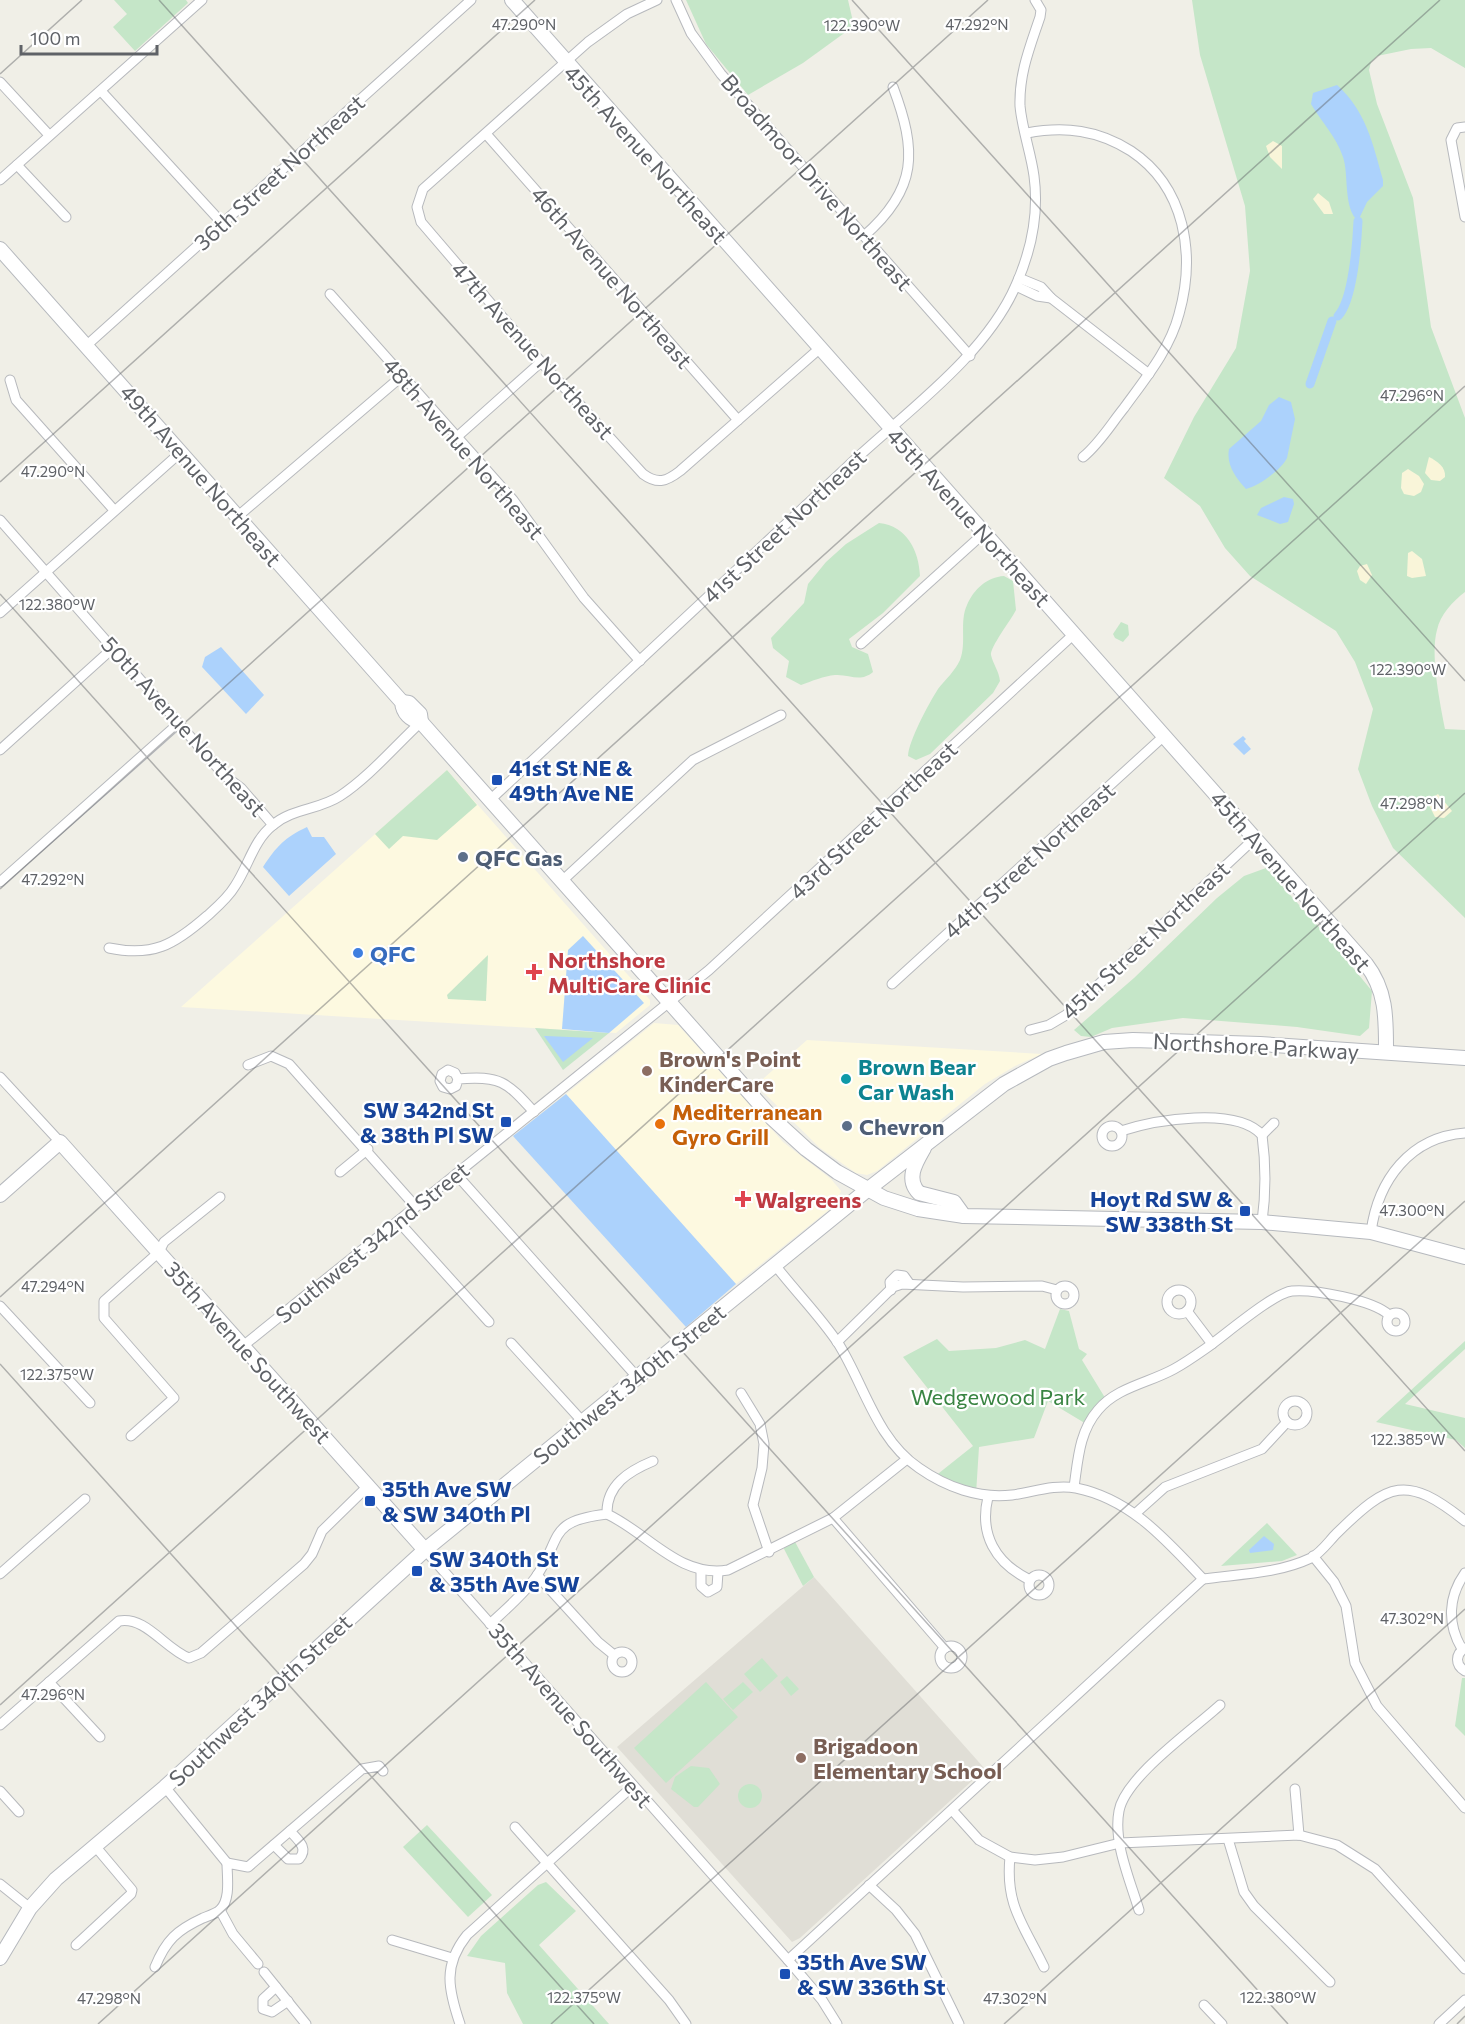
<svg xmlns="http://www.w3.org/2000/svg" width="1465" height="2024" font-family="Commissioner,sans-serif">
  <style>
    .commercial { fill: #fdf9e0 }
    .education { fill: #e0ded6 }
    .green { fill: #c5e6c8 }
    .sand { fill: #f9f5d9 }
    .water { fill: #acd2fc }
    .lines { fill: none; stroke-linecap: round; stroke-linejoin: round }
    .canal { stroke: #acd2fc; stroke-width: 9 }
    .street-casing { stroke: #b7b9bd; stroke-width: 11 }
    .secondary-casing { stroke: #b6b9be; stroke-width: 16 }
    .street { stroke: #fff; stroke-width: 9 }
    .secondary { stroke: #fff; stroke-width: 14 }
    .ticks { fill: none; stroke: #5f6267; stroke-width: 1.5; stroke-opacity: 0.45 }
    .transit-dot { fill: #1a4fb4; stroke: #fff; stroke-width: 2 }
    .service-dot { fill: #5c6f8a; stroke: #fff; stroke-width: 2 }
    .shop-dot { fill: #3f7fe0; stroke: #fff; stroke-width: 2 }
    .health-dot { fill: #e0444e; stroke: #fff; stroke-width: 2 }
    .education-dot { fill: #8d6e63; stroke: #fff; stroke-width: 2 }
    .culture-dot { fill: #0f9aa8; stroke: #fff; stroke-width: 2 }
    .food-dot { fill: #e8710a; stroke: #fff; stroke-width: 2 }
    .labels { text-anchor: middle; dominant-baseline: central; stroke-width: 4.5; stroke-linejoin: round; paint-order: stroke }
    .street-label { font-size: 22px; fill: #5f6267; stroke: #fff }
    .transit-label { font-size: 22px; font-weight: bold; fill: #164399; stroke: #fff; text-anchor: start }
    .service-label { font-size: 22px; font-weight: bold; fill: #4e5e75; stroke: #fff; text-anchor: start }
    .shop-label { font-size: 22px; font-weight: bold; fill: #366cbe; stroke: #fff; text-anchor: start }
    .health-label { font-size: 22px; font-weight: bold; fill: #be3a42; stroke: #fff; text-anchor: start }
    .education-label { font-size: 22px; font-weight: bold; fill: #785e54; stroke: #fff; text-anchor: start }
    .culture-label { font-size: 22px; font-weight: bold; fill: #0d838f; stroke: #fff; text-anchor: start }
    .food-label { font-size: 22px; font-weight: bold; fill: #c56008; stroke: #fff; text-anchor: start }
    .park-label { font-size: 22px; fill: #398442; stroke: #fff }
    .ticks-label { font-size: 15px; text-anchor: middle; fill: #5f6267; stroke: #fff; stroke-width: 4.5; stroke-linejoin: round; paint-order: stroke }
  </style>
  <rect width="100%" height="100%" fill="#f0efe7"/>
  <g class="commercial">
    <polygon points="447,770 650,1000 650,1005 616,1033 181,1007"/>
    <polygon points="654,1023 678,1025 783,1142 831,1179 841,1191 835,1205 736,1284 566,1094"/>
    <polygon points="807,1040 1042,1054 1015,1066 985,1084 877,1171 867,1175 856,1173 820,1148 756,1085"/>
  </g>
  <polygon class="education" points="814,1577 985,1769 800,1938 792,1942 617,1747"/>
  <g class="green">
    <polygon points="114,0 186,0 188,3 135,51 113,27 127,14"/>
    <polygon points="686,0 848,0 854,26 803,63 748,95 706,44"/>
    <path d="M1192,0H1465V68L1431,48L1411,49L1377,56L1371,62L1369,70L1377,104L1413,198L1431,327L1465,418V592C1453,601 1440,615 1437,630C1430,655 1440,703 1445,729L1465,730V918L1393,848L1372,806L1358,769L1373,709L1355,662L1336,631L1250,576L1225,548L1200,506L1164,478L1194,417L1236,348L1250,271L1245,206L1200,55Z"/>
    <path d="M879,523C907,526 919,551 920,576L883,613L849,639L852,647L868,654L873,672C860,683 850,674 835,675C824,676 812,681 801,685L786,677L789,661L773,648L771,638L804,603L808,584L826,562L846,544Z"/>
    <path d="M1004,576L1013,581L1016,610C1011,620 990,647 991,655C993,664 999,671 1000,681L993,693L930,754L916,760L908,756C909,740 929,703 938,689C946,679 955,671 960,660C967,643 959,622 967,605C974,589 987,577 1004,576Z"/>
    <polygon points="1121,622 1128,625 1129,635 1123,642 1115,638 1113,634"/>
    <polygon points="447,770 477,805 437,840 403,836 389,849 375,834"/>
    <polygon points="1266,868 1326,935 1372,991 1369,1028 1360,1036 1297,1027 1183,1018 1112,1028 1091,1037 1081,1036 1074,1030 1134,978 1217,898 1244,876"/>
    <polygon points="488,955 486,1001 448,999 447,995"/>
    <polygon points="535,1028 609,1033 563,1070"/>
    <polygon points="1060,1309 1069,1311 1079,1349 1087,1354 1082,1360 1107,1401 1088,1425 1048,1401 1034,1438 979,1447 976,1494 934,1477 973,1446 903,1357 937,1339 949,1351 996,1348 1025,1340 1045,1349"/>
    <polygon points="1465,1341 1465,1349 1405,1404 1465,1418 1465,1448 1456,1440 1376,1422"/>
    <polygon points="1267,1523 1297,1555 1282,1561 1221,1566"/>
    <polygon points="794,1540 814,1577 803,1586 782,1545"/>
    <polygon points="762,1658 778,1676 760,1692 744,1674"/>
    <polygon points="787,1676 799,1689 791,1696 780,1682"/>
    <polygon points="1462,1678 1465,1678 1465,1736 1455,1726"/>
    <polygon points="706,1682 738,1717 666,1783 634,1748"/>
    <polygon points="743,1682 753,1692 733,1710 723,1699"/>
    <polygon points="691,1766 709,1768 720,1784 698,1807 694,1807 671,1789 675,1777"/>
    <circle cx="750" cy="1796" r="12"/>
    <polygon points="427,1825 492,1895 468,1917 403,1847"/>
    <polygon points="546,1882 576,1911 539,1945 609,2024 523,2024 507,1993 505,1963 467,1956 481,1936 538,1885"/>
  </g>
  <g class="sand">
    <polygon points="1273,141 1282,146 1282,169 1270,157 1266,146"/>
    <polygon points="1318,193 1329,202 1333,214 1324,214 1313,199"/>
    <path d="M1429,457C1437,461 1446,467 1445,477L1440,481L1431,480L1425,473Z"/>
    <polygon points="1408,469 1419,476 1424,484 1421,492 1414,496 1404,494 1401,488 1402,473"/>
    <polygon points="1412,551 1422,559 1426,576 1412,578 1407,576 1408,553"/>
    <polygon points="1367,564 1372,575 1366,584 1360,580 1357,571 1360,566"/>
    <polygon points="1438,794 1452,811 1444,818 1435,817 1427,801"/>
  </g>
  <g class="water">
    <path d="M1337,85C1366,111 1373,144 1383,180V186L1367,202L1358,221C1343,208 1349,174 1343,157C1336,136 1322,123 1311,104L1313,93Z"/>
    <path d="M1279,397L1291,402L1295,419L1287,458C1282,469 1259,486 1246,489C1236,478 1226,465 1229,449L1261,421L1269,405Z"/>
    <polygon points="1284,497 1293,499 1294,504 1288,522 1280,524 1257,515 1261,508"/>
    <polygon points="221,647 264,695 246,714 202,667 205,657"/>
    <polygon points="1243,736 1246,739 1244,741 1251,749 1244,755 1233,744"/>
    <path d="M307,827L312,837H324L336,854L289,896L263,867C276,847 285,837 307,827Z"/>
    <polygon points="583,936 644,1003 609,1033 562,1029 568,950"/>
    <polygon points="544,1036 546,1036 593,1038 563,1062"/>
    <polygon points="566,1094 736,1284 686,1327 513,1136"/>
    <polygon points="1264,1536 1274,1544 1273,1550 1250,1553 1249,1550"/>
  </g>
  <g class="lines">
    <g class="canal">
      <path d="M1338,316C1353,300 1357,243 1358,221"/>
      <polyline points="1310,384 1332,321"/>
    </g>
    <defs>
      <g id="street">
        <path d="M657,0L627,14L588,42L423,189L417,207L421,222L541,362L643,474C658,485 667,481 680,471L819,349"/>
        <polyline points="676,0 691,33 721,74 970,356"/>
        <polyline points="0,82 49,135"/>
        <polyline points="101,91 222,223"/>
        <polyline points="1465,127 1457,128 1451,140 1465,217"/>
        <path d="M1027,133C1065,126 1098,130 1131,151C1185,187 1196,254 1179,314C1170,349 1145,379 1124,408C1111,424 1100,443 1083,457"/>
        <polyline points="487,135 738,420"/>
        <polyline points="17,165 66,217"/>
        <polyline points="0,180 202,0"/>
        <path d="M864,236C918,189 917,151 893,87"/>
        <polyline points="1019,278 1041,287 1051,298 1149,374"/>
        <polyline points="1016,286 1037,296 1051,298"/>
        <polyline points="330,294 513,500 584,598 640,661"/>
        <polyline points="87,345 471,0"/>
        <polyline points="10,380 16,400 114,510"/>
        <polyline points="458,436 541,362"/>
        <polyline points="237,517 402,376"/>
        <polyline points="0,520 224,775 241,788 273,825"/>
        <polyline points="0,613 181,452"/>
        <polyline points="861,644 984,533"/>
        <polyline points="0,750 113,648"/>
        <path d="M489,801C609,690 728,578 847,467C903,414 985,357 1016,285C1031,251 1039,213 1034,176C1031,153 1022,129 1020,106C1019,73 1030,47 1040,17L1041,10L1035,0"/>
        <polyline points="562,881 693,760 781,715"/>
        <polyline points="0,882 179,723"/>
        <path d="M109,948C153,957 174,945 207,916C217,907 228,898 235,886C249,865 253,841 273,825C293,808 319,810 340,796C369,777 395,746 421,722"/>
        <polyline points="892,984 1165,735"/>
        <polyline points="1030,1030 1049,1025 1066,1015 1254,839"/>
        <polyline points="248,1065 271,1056 289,1064 416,1207"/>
        <polyline points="0,1077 60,1142"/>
        <path d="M458,1079L456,1086L450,1089L443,1087L440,1081L442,1074L448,1070L455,1073L458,1079C500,1075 507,1082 534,1112"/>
        <circle cx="1112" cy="1136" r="10"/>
        <path d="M1121,1131C1155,1120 1236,1106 1262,1135C1266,1165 1266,1193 1262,1222"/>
        <polyline points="1262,1135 1274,1123"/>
        <polyline points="340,1172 368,1149"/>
        <polyline points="456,1174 638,1378"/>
        <polyline points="398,1221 489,1322"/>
        <path d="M1371,1232C1378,1180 1410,1137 1465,1133"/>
        <path d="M775,1265C795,1291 820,1316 838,1343C864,1384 876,1439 919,1468C946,1487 979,1499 1012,1495C1033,1492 1055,1484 1076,1488C1131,1499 1166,1540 1203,1579"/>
        <circle cx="1065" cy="1295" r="9"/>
        <polyline points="891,1290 890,1282 897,1275 904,1276 909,1283"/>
        <circle cx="1179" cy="1302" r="12"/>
        <polyline points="0,1306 90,1403"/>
        <polyline points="1187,1311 1212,1344"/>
        <circle cx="1396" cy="1322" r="9"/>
        <polyline points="837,1342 893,1287 902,1284 963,1287 1042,1286 1057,1290"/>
        <polyline points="511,1343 583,1422"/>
        <polyline points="243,1346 709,970 1074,634"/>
        <polyline points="741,1393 760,1424 764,1444 762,1468 753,1505 769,1552"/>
        <circle cx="1295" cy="1413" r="12"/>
        <polyline points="131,1436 174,1398 104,1318 104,1301 159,1252 164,1242 220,1197"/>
        <path d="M1074,1487C1078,1460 1079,1432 1098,1410C1117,1387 1149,1383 1174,1369C1185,1363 1195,1356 1205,1349C1224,1336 1273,1293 1292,1291C1314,1289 1373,1300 1389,1315"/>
        <path d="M988,1497C979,1534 995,1563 1030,1580"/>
        <polyline points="1136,1513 1165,1487 1262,1449 1287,1422"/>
        <path d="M607,1514C648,1533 679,1578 728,1570L833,1518L907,1459"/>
        <polyline points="833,1518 945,1648"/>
        <polyline points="425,1550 788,1960 822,2000 837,2024"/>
        <polyline points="1313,1556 1334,1582 1346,1606 1355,1663 1377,1706 1465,1808"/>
        <polyline points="701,1572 701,1586 708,1592 717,1587 718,1572"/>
        <polyline points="0,1574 85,1499"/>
        <circle cx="1039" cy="1585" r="10"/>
        <polyline points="537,1575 598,1642 614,1655"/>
        <path d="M1203,1579C1239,1574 1277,1574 1311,1558C1321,1553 1329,1541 1337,1533C1389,1482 1406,1474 1465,1521"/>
        <path d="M490,1624C506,1609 523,1595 536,1577C563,1537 547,1521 607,1514C606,1485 629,1471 653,1461"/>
        <circle cx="951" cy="1657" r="11"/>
        <path d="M1465,1648C1455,1654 1455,1665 1465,1671"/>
        <path d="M1462,1649C1447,1624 1448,1597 1465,1573"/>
        <circle cx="622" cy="1662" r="10"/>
        <polyline points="49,1682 100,1737"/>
        <path d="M0,1725L119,1621C146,1616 165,1649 189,1658L201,1653L304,1564L312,1554L322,1531L368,1486"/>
        <polyline points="165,1787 227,1863"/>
        <polyline points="1295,1789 1299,1835"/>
        <polyline points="0,1791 19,1812"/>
        <polyline points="952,1810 979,1840 1010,1857 1035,1860 1063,1857 1120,1843 1299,1835 1337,1845 1375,1869 1465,1969"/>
        <polyline points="515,1827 669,2000 686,2024"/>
        <polyline points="1228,1839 1244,1892 1254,1906 1330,1982"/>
        <path d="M274,1845L288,1859H299C309,1848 298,1840 290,1831"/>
        <path d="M1010,1857C1005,1906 1024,1925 1044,1967"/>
        <polyline points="0,1884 30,1908"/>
        <polyline points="869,1885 896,1910 915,1934 959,2024"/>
        <polyline points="220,1910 233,1934 258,1964"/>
        <path d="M1139,1910C1130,1880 1113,1842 1119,1811C1125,1777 1194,1729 1220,1705"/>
        <polyline points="392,1940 452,1958"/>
        <polyline points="76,1945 131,1894 132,1890 95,1846"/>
        <polyline points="788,1960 1203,1579"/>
        <path d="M155,1967C166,1940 177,1930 203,1918C208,1916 217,1913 220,1910C231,1899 227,1877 227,1863L248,1867L362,1769L379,1766L383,1771"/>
        <polyline points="264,1972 306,2024"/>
        <polyline points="276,1987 263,1999 263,2009 272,2012 288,2001"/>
        <polyline points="1204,2005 1222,2024"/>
        <path d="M460,2024C448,1989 443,1965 467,1935L633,1786"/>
        <polyline points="1439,2024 1465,2000"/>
      </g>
      <g id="secondary">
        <path d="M512,0L1366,964C1387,991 1386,1020 1386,1052"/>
        <path d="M0,249L402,702C403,713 410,720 421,722L772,1118L806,1149L837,1172L884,1198L918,1209L964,1216L1262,1222L1371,1232L1465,1257"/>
        <polyline points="402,702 409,703 420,714 421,722"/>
        <path d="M924,1148C916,1162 905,1179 919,1193L954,1202L964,1216"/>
        <polyline points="0,1195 60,1142 425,1550"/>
        <polyline points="0,1958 30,1908 56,1879 165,1787 425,1550 867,1190 1004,1084 1049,1059 1066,1053 1104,1042 1133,1040 1260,1044 1465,1058"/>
      </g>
    </defs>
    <use href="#street" class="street-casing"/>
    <use href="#secondary" class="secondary-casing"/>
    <use href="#street" class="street"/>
    <use href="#secondary" class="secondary"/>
  </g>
  <path class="ticks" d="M159,0L1465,1451M852,0L1465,681M0,74L82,0M0,482L535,0M0,594L1288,2024M0,889L988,0M0,1297L1440,0M0,1364L594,2024M0,1705L1465,386M98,2024L1465,793M551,2024L1465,1201M1004,2024L1465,1609M1457,2024L1465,2016"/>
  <g class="transit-dot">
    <rect x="491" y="774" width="12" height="12" rx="3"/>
    <rect x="500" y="1116" width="12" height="12" rx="3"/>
    <rect x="1239" y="1205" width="12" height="12" rx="3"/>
    <rect x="364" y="1495" width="12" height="12" rx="3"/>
    <rect x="411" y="1565" width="12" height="12" rx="3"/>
    <rect x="779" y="1968" width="12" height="12" rx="3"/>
  </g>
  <g class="service-dot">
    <circle cx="463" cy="857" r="6"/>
    <circle cx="847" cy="1126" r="6"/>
  </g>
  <circle class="shop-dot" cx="358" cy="953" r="6"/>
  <g class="health-dot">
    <path d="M531 963h6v6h6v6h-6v6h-6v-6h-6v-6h6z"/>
    <path d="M740 1190h6v6h6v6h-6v6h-6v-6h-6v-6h6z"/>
  </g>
  <g class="education-dot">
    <circle cx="647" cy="1071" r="6"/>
    <circle cx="801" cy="1758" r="6"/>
  </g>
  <circle class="culture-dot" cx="846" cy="1079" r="6"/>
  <circle class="food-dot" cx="660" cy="1124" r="6"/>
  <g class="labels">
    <g class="street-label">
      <text transform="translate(646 154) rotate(48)">45th Avenue Northeast</text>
      <text transform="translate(279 172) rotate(-42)">36th Street Northeast</text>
      <text transform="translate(817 182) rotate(49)">Broadmoor Drive Northeast</text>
      <text transform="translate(612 277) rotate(49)">46th Avenue Northeast</text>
      <text transform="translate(533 350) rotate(48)">47th Avenue Northeast</text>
      <text transform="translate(464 448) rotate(49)">48th Avenue Northeast</text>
      <text transform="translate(201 475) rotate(49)">49th Avenue Northeast</text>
      <text transform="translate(969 517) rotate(48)">45th Avenue Northeast</text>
      <text transform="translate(784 526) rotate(-43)">41st Street Northeast</text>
      <text transform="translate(184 726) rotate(48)">50th Avenue Northeast</text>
      <text transform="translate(873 820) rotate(-43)">43rd Street Northeast</text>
      <text transform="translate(1029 860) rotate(-42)">44th Street Northeast</text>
      <text transform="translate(1291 881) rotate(49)">45th Avenue Northeast</text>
      <text transform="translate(1145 940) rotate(-43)">45th Street Northeast</text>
      <text transform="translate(1256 1046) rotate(3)">Northshore Parkway</text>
      <text transform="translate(372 1242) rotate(-39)">Southwest 342nd Street</text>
      <text transform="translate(248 1352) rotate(48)">35th Avenue Southwest</text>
      <text transform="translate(629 1384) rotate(-39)">Southwest 340th Street</text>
      <text transform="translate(260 1700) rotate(-43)">Southwest 340th Street</text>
      <text transform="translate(571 1715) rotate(49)">35th Avenue Southwest</text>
    </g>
    <g class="transit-label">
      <text x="509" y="767">41st St NE &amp;<tspan x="509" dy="25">49th Ave NE</tspan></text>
      <text x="494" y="1109" text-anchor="end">SW 342nd St<tspan x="494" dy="25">&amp; 38th Pl SW</tspan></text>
      <text x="1233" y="1198" text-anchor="end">Hoyt Rd SW &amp;<tspan x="1233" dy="25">SW 338th St</tspan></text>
      <text x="382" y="1488">35th Ave SW<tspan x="382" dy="25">&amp; SW 340th Pl</tspan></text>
      <text x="429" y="1558">SW 340th St<tspan x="429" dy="25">&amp; 35th Ave SW</tspan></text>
      <text x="797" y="1961">35th Ave SW<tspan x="797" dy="25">&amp; SW 336th St</tspan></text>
    </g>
    <g class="service-label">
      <text x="475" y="857">QFC Gas</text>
      <text x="859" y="1126">Chevron</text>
    </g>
    <g class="shop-label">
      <text x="370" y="953">QFC</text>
    </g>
    <g class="health-label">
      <text x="548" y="959">Northshore<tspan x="548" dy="25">MultiCare Clinic</tspan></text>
      <text x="755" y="1199">Walgreens</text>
    </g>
    <g class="education-label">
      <text x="659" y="1058">Brown's Point<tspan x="659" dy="25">KinderCare</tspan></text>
      <text x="813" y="1745">Brigadoon<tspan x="813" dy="25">Elementary School</tspan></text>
    </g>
    <g class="culture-label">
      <text x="858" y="1066">Brown Bear<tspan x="858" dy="25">Car Wash</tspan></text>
    </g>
    <g class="food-label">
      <text x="672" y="1111">Mediterranean<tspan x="672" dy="25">Gyro Grill</tspan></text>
    </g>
    <g class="park-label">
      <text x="998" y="1396">Wedgewood Park</text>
    </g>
  </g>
  <g class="ticks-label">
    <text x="524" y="30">47.290°N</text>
    <text x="977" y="30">47.292°N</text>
    <text x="862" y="31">122.390°W</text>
    <text x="1412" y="401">47.296°N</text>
    <text x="53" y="477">47.290°N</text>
    <text x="57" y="610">122.380°W</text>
    <text x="1408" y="675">122.390°W</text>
    <text x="1412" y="809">47.298°N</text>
    <text x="53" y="885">47.292°N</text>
    <text x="1412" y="1216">47.300°N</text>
    <text x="53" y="1292">47.294°N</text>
    <text x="57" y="1380">122.375°W</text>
    <text x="1408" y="1445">122.385°W</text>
    <text x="1412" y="1624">47.302°N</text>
    <text x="53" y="1700">47.296°N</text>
    <text x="584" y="2003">122.375°W</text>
    <text x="1278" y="2003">122.380°W</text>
    <text x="109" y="2004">47.298°N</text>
    <text x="1015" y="2004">47.302°N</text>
  </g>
  <path d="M21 45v9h136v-9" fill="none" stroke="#5f6267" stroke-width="3"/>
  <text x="30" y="45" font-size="18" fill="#5f6267" stroke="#ffffff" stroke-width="4.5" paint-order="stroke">100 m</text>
</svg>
